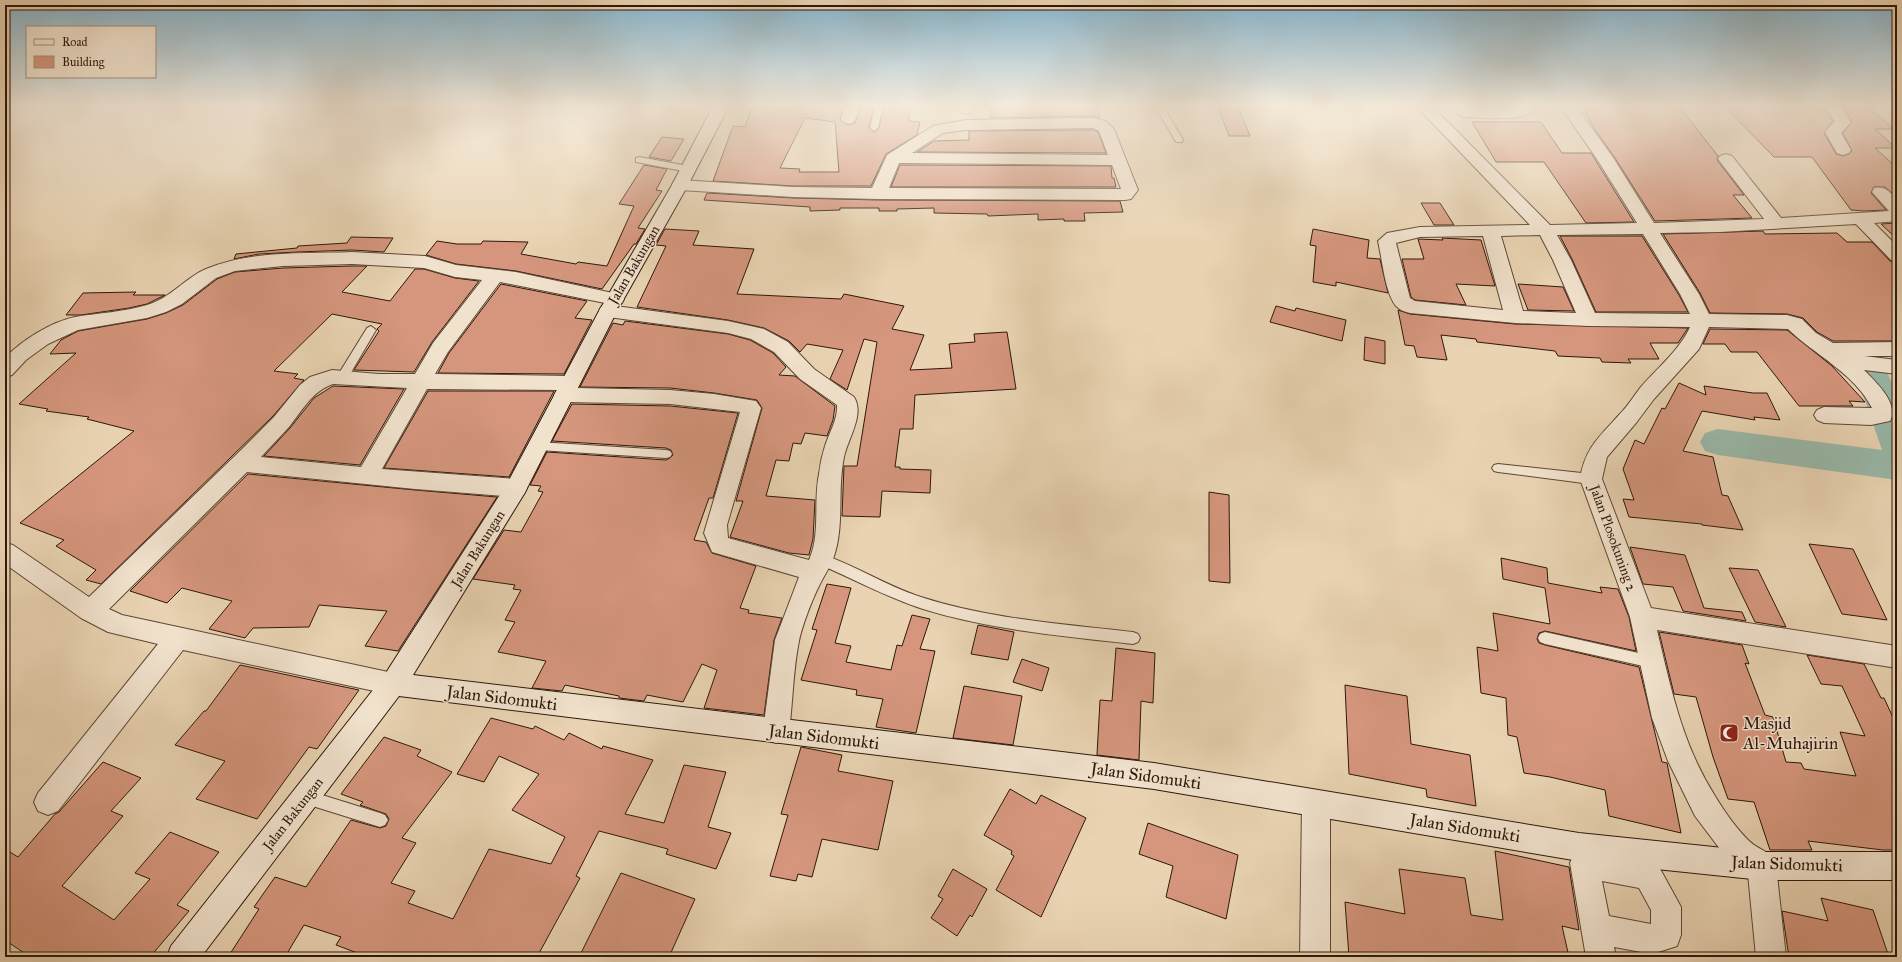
<svg xmlns="http://www.w3.org/2000/svg" width="1902" height="962" font-family="'IM FELL Great Primer',serif">
  <style>
    .lines { fill: none; stroke-linecap: round; stroke-linejoin: round }
    .river { fill: #98b8a9; fill-rule: evenodd }
    .building { fill: #d5967d; stroke: #2e170a; fill-rule: evenodd }
    .lane-casing { stroke: #5d4634; stroke-width: 2 }
    .street-casing { stroke: #5d4634; stroke-width: 2 }
    .secondary-casing { stroke: #2e170a; stroke-width: 2 }
    .lane { fill: #f1e2cd; fill-rule: evenodd }
    .street { fill: #f1e2cd; fill-rule: evenodd }
    .secondary { fill: #f1e2cd; fill-rule: evenodd }
    .labels { text-anchor: middle; dominant-baseline: central; stroke-width: 3; stroke-linejoin: round; paint-order: stroke }
    .street-label { font-size: 14px; fill: #2e170a; stroke: #f1e2cd }
    .near-street-label { font-size: 17px; fill: #2e170a; stroke: #f1e2cd }
    .near-poi-label { font-size: 17px; fill: #2e170a; stroke: #f1e2cd; text-anchor: start }
  </style>
  <rect width="100%" height="100%" fill="#e9d3b2"/>
  <filter id="stains"><feTurbulence type="fractalNoise" baseFrequency=".005" numOctaves="4"/><feColorMatrix values="0 0 0 0 .2 0 0 0 0 .09 0 0 0 0 .02 0 0 0 .5 -.17"/></filter>
  <radialGradient id="worn" r=".72"><stop offset=".6" stop-color="#630" stop-opacity="0"/><stop offset="1" stop-color="#630" stop-opacity=".3"/></radialGradient>
  <g class="lines">
    <polygon class="river" points="1875,368 1887,372 1897,394 1897,480 1718,455 1705,451 1700,442 1705,433 1718,429 1882,450 1858,380 1863,372"/>
  </g>
  <g class="building">
    <path d="M752,106H843L840,120L848,125L855,123L862,106H874L869,128L874,132L879,128L884,106H909V121L920,122L917,135L886,154L871,186H793L713,181L733,126L745,127ZM805,118L835,122L839,172H799L800,169L780,168Z"/>
    <polygon points="992,106 1097,106 1100,118 1093,116 990,118"/>
    <polygon points="1582,106 1679,106 1718,156 1717,160 1744,195 1733,195 1752,218 1655,221 1615,158 1594,128"/>
    <polygon points="1724,106 1823,106 1833,121 1824,133 1836,154 1843,156 1849,154 1852,151 1843,133 1852,122 1842,106 1868,106 1893,129 1875,129 1896,148 1875,148 1897,168 1897,198 1885,187 1874,187 1871,193 1886,210 1864,211 1851,210 1812,157 1774,157"/>
    <polygon points="1218,107 1238,107 1250,136 1229,136"/>
    <polygon points="1472,122 1541,122 1562,153 1591,153 1634,222 1586,223 1544,162 1496,162"/>
    <polygon points="1093,130 1098,132 1106,153 917,152 934,141 969,140 969,131"/>
    <polygon points="662,137 684,139 671,161 649,157"/>
    <polygon points="644,165 667,169 656,190 662,191 638,228 645,229 636,244 634,244 602,289 516,271 456,264 426,255 437,241 457,244 481,244 483,241 528,242 521,254 576,264 578,262 607,266 634,206 619,204"/>
    <polygon points="900,165 1111,166 1112,178 1114,178 1116,187 891,187"/>
    <polygon points="707,193 793,198 878,200 1120,201 1123,212 1084,213 1085,221 1064,221 1064,219 1038,220 1038,214 988,216 987,214 934,213 934,208 897,209 897,211 879,211 879,208 840,208 840,210 810,211 810,207 704,200"/>
    <polygon points="1421,203 1440,203 1454,225 1434,225"/>
    <polygon points="1897,223 1897,239 1881,224"/>
    <polygon points="665,229 699,231 693,245 754,249 737,294 841,299 844,294 904,306 892,329 924,335 910,370 952,368 949,344 975,342 974,334 1007,332 1016,389 915,395 913,429 900,429 895,467 900,467 900,469 931,470 930,493 882,491 880,517 842,516 844,466 857,466 877,342 864,339 847,390 830,379 843,350 807,344 800,352 789,341 764,328 728,320 637,307 666,246 656,245"/>
    <polygon points="1313,229 1369,240 1367,258 1380,259 1388,293 1336,282 1336,286 1313,282 1316,246 1310,245"/>
    <polygon points="1763,231 1765,234 1837,233 1847,242 1872,242 1890,261 1897,263 1897,341 1833,341 1817,332 1803,318 1787,314 1710,313 1700,293 1663,234"/>
    <polygon points="1560,236 1642,236 1679,295 1688,312 1596,312 1572,259"/>
    <polygon points="351,237 393,238 384,252 352,250 297,252 259,254 234,259 236,254 297,248 298,246 347,243"/>
    <polygon points="1442,238 1481,240 1495,286 1456,284 1466,305 1415,300 1411,297 1402,259 1424,259 1418,239 1443,240"/>
    <polygon points="352,266 367,266 342,292 390,301 415,269 424,269 455,278 479,281 432,342 414,372 354,370 379,331 377,329 382,324 332,314 274,371 298,374 294,378 304,380 273,416 101,584 86,580 96,570 56,546 64,540 20,523 134,431 87,419 89,417 46,411 48,409 19,404 76,353 50,354 61,340 78,331 147,319 166,313 183,305 217,279 235,272 283,268"/>
    <polygon points="501,284 587,301 575,318 592,320 564,374 438,373 449,353"/>
    <polygon points="1518,284 1563,287 1574,311 1528,310"/>
    <polygon points="136,292 133,295 165,295 147,304 129,308 81,315 66,315 83,293"/>
    <polygon points="1276,306 1295,311 1296,308 1346,320 1342,341 1270,322"/>
    <polygon points="1398,310 1410,314 1515,324 1688,328 1678,343 1650,343 1659,359 1628,359 1631,363 1602,362 1600,358 1558,356 1555,351 1477,342 1476,339 1441,335 1447,360 1417,357 1414,346 1405,345"/>
    <polygon points="625,321 728,334 750,340 773,353 786,367 779,375 795,376 835,406 833,420 827,436 805,433 801,444 793,443 789,461 776,460 766,496 815,500 813,539 809,555 789,553 730,537 743,501 736,501 762,408 757,400 714,393 670,388 580,387 613,323 623,325"/>
    <polygon points="1710,329 1787,330 1832,366 1865,402 1849,401 1853,406 1799,406 1757,352 1731,352 1725,344 1703,344"/>
    <polygon points="1365,337 1385,341 1385,364 1364,360"/>
    <polygon points="1679,383 1706,395 1704,386 1753,393 1767,393 1780,420 1754,417 1755,420 1702,411 1683,451 1713,457 1722,495 1728,496 1743,530 1702,525 1702,524 1629,517 1623,499 1634,500 1623,469 1635,440 1644,444 1662,408 1665,409"/>
    <polygon points="333,386 404,389 360,465 264,456 290,428 314,398"/>
    <polygon points="428,391 554,391 509,477 384,468"/>
    <polygon points="572,404 670,406 738,413 713,498 709,498 694,540 706,542 712,553 756,566 740,608 749,610 748,613 782,618 774,640 764,715 704,708 717,670 702,664 683,702 647,695 644,701 619,698 619,696 565,685 562,691 532,688 546,661 498,652 515,622 505,620 521,590 513,589 515,585 473,579 504,530 521,532 543,492 538,491 541,486 530,485 547,452 666,460 670,458 673,455 671,450 666,448 552,441"/>
    <polygon points="248,474 415,490 497,497 398,651 365,646 387,611 319,605 309,627 253,628 245,638 209,629 232,601 182,588 167,603 130,591"/>
    <polygon points="1209,492 1229,495 1230,583 1209,581"/>
    <polygon points="1809,544 1853,549 1887,620 1842,614"/>
    <polygon points="1630,547 1685,555 1704,608 1742,612 1746,621 1683,611 1673,587 1643,584"/>
    <polygon points="1501,558 1547,568 1548,583 1602,593 1600,587 1618,589 1629,617 1636,651 1545,631 1539,633 1537,639 1539,643 1545,645 1639,667 1662,762 1667,763 1681,833 1609,816 1605,790 1550,777 1524,773 1517,737 1508,735 1506,698 1481,693 1477,647 1498,651 1493,613 1550,624 1545,588 1503,579"/>
    <polygon points="1729,568 1758,570 1786,627 1755,622"/>
    <polygon points="827,584 851,588 835,643 851,646 846,662 891,670 897,645 902,646 912,615 930,619 920,649 935,651 916,733 876,727 883,699 856,695 857,690 801,680 817,630 812,629"/>
    <polygon points="978,625 1014,632 1008,660 971,654"/>
    <polygon points="1659,632 1742,645 1749,664 1745,663 1765,715 1773,717 1786,762 1801,763 1804,769 1856,776 1840,732 1865,736 1842,686 1821,684 1807,655 1864,664 1881,698 1884,698 1897,726 1897,850 1883,850 1808,841 1812,850 1770,850 1754,802 1728,799 1713,757 1696,697 1674,694"/>
    <polygon points="1116,648 1155,653 1153,703 1141,701 1139,760 1097,755 1100,700 1112,701"/>
    <polygon points="1022,659 1049,668 1042,691 1013,682"/>
    <polygon points="240,665 359,690 317,749 309,747 257,819 196,799 225,761 175,745 204,711 206,711"/>
    <polygon points="1345,685 1407,696 1411,744 1470,755 1476,806 1427,797 1426,789 1349,774"/>
    <polygon points="964,686 1022,696 1013,745 953,738"/>
    <polygon points="491,718 533,729 535,726 564,740 569,733 602,749 603,746 653,760 625,814 664,823 684,765 726,772 708,827 731,833 716,869 666,854 668,849 599,831 576,876 580,878 537,957 368,957 336,945 341,937 304,925 285,957 228,957 259,909 254,907 275,877 306,887 351,820 380,828 386,826 389,819 386,814 360,805 363,802 341,794 384,737 421,750 417,756 452,772 402,838 416,843 391,883 415,891 408,903 453,919 489,849 551,864 565,837 512,810 539,774 499,756 484,782 457,774"/>
    <polygon points="801,747 842,755 838,771 893,781 878,850 822,839 812,877 798,874 796,881 770,876 788,815 781,814"/>
    <polygon points="103,762 141,778 111,811 123,816 62,886 114,920 150,879 135,873 170,832 219,852 177,905 189,911 150,957 30,957 5,940 5,849 18,857 55,814 59,812"/>
    <polygon points="1010,789 1036,804 1041,795 1086,818 1041,917 996,890 1014,856 1011,854 1012,851 984,835"/>
    <polygon points="1148,823 1238,855 1226,919 1166,897 1173,866 1139,854"/>
    <polygon points="1495,851 1569,867 1579,930 1562,926 1569,957 1349,957 1345,902 1405,914 1399,869 1465,878 1471,915 1503,920"/>
    <polygon points="953,869 987,889 972,917 970,915 957,936 931,918 943,899 938,896"/>
    <polygon points="621,873 695,899 669,957 579,957"/>
    <polygon points="1821,898 1873,910 1889,957 1789,957 1782,911 1828,921"/>
  </g>
  <g class="lines">
    <defs>
      <g id="lane">
        <polygon points="875,106 883,106 878,128 874,131 870,128"/>
        <polygon points="1155,106 1163,106 1183,140 1182,142 1176,142"/>
        <polygon points="639,157 688,166 692,169 688,172 636,162 636,158"/>
        <polygon points="371,326 376,330 346,381 338,381 337,378 338,375 367,328"/>
        <polygon points="538,442 666,450 670,451 672,454 670,457 666,458 538,450 534,449 532,446 534,443"/>
        <polygon points="1498,464 1591,474 1595,476 1597,479 1595,482 1591,484 1498,472 1494,471 1492,468 1494,465"/>
        <path d="M821,554C855,565 886,586 921,597C989,619 1062,624 1133,632L1138,634L1140,638L1138,642L1133,644C1062,636 991,630 923,609C886,597 852,578 816,563L815,559L816,555Z"/>
        <polygon points="1545,632 1652,656 1657,658 1659,662 1657,666 1652,668 1545,644 1540,642 1538,638 1540,634"/>
        <polygon points="306,790 380,813 385,815 388,820 385,825 380,827 306,804 301,802 298,797 301,792"/>
      </g>
      <g id="street">
        <polygon points="845,106 861,106 854,122 849,124 844,122 841,119"/>
        <polygon points="959,106 975,106 972,112 967,114 962,112"/>
        <path d="M1416,106H1432L1550,225L1637,223L1597,159L1560,106H1576L1614,159L1654,223L1764,219L1718,159L1720,156L1726,154L1732,156L1781,218L1889,211L1872,192L1874,188C1885,186 1890,192 1897,200V221L1874,223L1897,246V262L1891,260L1856,224L1720,232L1660,233L1699,294L1709,314L1787,315L1802,319L1816,333L1833,343L1897,342V356H1864L1897,360V374L1864,370C1875,381 1900,404 1890,421L1871,425L1824,423L1817,420L1814,415L1817,410L1824,407L1872,408C1854,373 1815,355 1788,329L1709,327L1699,349L1654,399L1636,423L1607,457L1602,479L1651,608L1897,646V668L1657,630C1671,689 1682,744 1715,796C1724,811 1736,828 1748,840C1760,852 1769,848 1776,866L1786,957H1756L1748,874L1729,861L1695,816L1668,761L1652,718L1630,617L1580,479C1585,448 1599,437 1619,415C1627,407 1633,397 1640,388C1657,368 1679,351 1690,327L1589,326L1515,323L1410,313C1405,312 1400,310 1396,306C1385,293 1382,258 1378,241L1387,233L1420,227L1530,225ZM1643,234L1680,294L1690,314L1595,313L1571,260L1557,235ZM1540,235L1553,260L1576,313L1523,311L1501,236ZM1483,236L1503,310L1415,301L1410,298L1396,243L1420,237Z"/>
        <path d="M1519,106H1535C1535,124 1477,117 1464,117L1459,115L1456,112L1459,109L1464,107L1518,108Z"/>
        <polygon points="1824,106 1840,106 1851,122 1841,133 1851,150 1849,153 1843,155 1837,153 1825,132 1835,121"/>
        <path d="M1093,118L1105,121L1114,129L1138,190L1131,199L1125,200L878,199L793,197L680,190L674,189L672,185L674,181L680,180L793,187L872,188L887,155L933,126L966,120ZM1093,128L1099,131L1108,155L912,153L943,133L966,130ZM899,163L1112,165L1121,189L889,188Z"/>
        <path d="M352,252L425,256L456,265L516,272L622,295L624,299L622,303L615,305L500,282L448,352L435,374L570,376L577,378L580,383L577,388L670,390L714,394L756,401L761,408L727,525L728,538L809,560C821,533 813,502 819,474C820,465 822,455 825,446C829,433 838,419 837,405L800,379L774,352L751,339L728,333L608,317L601,315L599,311L601,307L608,305L728,321L764,329L788,342L814,369L854,397C865,415 848,438 844,457C837,490 845,527 833,559C829,569 823,577 819,586C812,600 802,626 799,641C793,670 793,701 789,731L785,740L776,743L767,740L763,731L775,640L799,577L712,552L704,533L740,412L670,404L564,402L557,400L554,395L557,390L427,389L382,469L516,479L524,482L527,488L524,494L516,497L415,489L247,472L109,609L122,615L393,673L402,676L406,684L402,692L393,695L183,650L58,811L48,815L38,811L34,802L38,793L158,644L108,632L81,618L5,564V543L13,545L89,597L241,450L274,417L300,385L310,377L332,370L379,374H415L433,343L482,280L455,277L424,268L352,264L283,266L235,271L216,278L182,304L166,312L147,318L78,330L48,344L26,360L12,375L5,377V358C22,340 51,322 75,317C98,313 124,312 147,305C171,298 185,278 206,269C251,250 304,254 352,252ZM333,384L407,388L361,467L261,457C270,447 280,437 289,427C302,411 312,391 333,384Z"/>
        <polygon points="1316,790 1326,794 1330,803 1330,957 1300,957 1302,803 1306,794"/>
        <path d="M1584,849L1648,860L1658,865L1681,907V935L1677,946L1652,954L1614,947L1616,957H1586L1570,863L1574,853ZM1602,881L1639,888L1651,910V924L1609,916Z"/>
      </g>
      <polygon id="secondary" points="713,106 729,106 688,185 617,311 524,494 413,675 1154,763 1579,833 1762,852 1897,852 1897,880 1762,880 1579,861 1154,789 399,696 201,957 167,957 171,946 384,676 508,482 599,311 672,185"/>
    </defs>
    <use href="#lane" class="lane-casing"/>
    <use href="#street" class="street-casing"/>
    <use href="#secondary" class="secondary-casing"/>
    <use href="#lane" class="lane"/>
    <use href="#street" class="street"/>
    <use href="#secondary" class="secondary"/>
  </g>
  <linearGradient id="sky" x2="0" y2="1"><stop stop-color="#88b6cf"/><stop offset="0.44" stop-color="#f5ebdc"/><stop offset="1" stop-color="#f5ebdc" stop-opacity="0"/></linearGradient>
  <rect width="1902" height="240" fill="url(#sky)"/>
  <defs>
    <symbol id="mosque-square" viewBox="-11 -11 22 22"><rect x="-9" y="-9" width="18" height="18" rx="4" fill="#8f2418" stroke="#f1e2cd"/><path d="M3.5-4.9A6 6 0 1 0 3.5 4.9A5 5 0 1 1 3.5-4.9Z" fill="#fff"/></symbol>
  </defs>
  <g fill-rule="evenodd">
    <use href="#mosque-square" x="1718" y="722" width="22" height="22"/>
  </g>
  <g class="labels">
    <g class="street-label">
      <text transform="translate(634 265) rotate(-60)">Jalan Bakungan</text>
      <text transform="translate(1613 538) rotate(70)">Jalan Plosokuning 2</text>
      <text transform="translate(478 549) rotate(-58)">Jalan Bakungan</text>
      <text transform="translate(293 814) rotate(-52)">Jalan Bakungan</text>
    </g>
    <g class="near-street-label">
      <text transform="translate(502 698) rotate(7)">Jalan Sidomukti</text>
      <text transform="translate(824 737) rotate(7)">Jalan Sidomukti</text>
      <text transform="translate(1146 776) rotate(8)">Jalan Sidomukti</text>
      <text transform="translate(1465 828) rotate(9)">Jalan Sidomukti</text>
      <text transform="translate(1787 864) rotate(2)">Jalan Sidomukti</text>
    </g>
    <g class="near-poi-label">
      <text x="1743" y="723">Masjid<tspan x="1743" dy="20">Al-Muhajirin</tspan></text>
    </g>
  </g>
  <rect width="1902" height="962" fill="none" stroke="#e9d3b2" stroke-width="20"/>
  <rect x="6" y="6" width="1890" height="950" fill="none" stroke="#2e170a" stroke-width="2"/>
  <rect x="10" y="10" width="1882" height="942" fill="none" stroke="#2e170a"/>
  <rect x="26" y="26" width="130" height="52" fill="#f1e2cd" stroke="#a3917f"/>
  <rect x="34" y="39" width="20" height="6" fill="#f1e2cd" stroke="#a3917f"/>
  <text x="62" y="46" font-size="12" fill="#2e170a">Road</text>
  <rect x="34" y="56" width="20" height="12" fill="#d5967d" stroke="#a3917f"/>
  <text x="62" y="66" font-size="12" fill="#2e170a">Building</text>
  <rect width="100%" height="100%" filter="url(#stains)"/>
  <rect width="100%" height="100%" fill="url(#worn)"/>
</svg>
